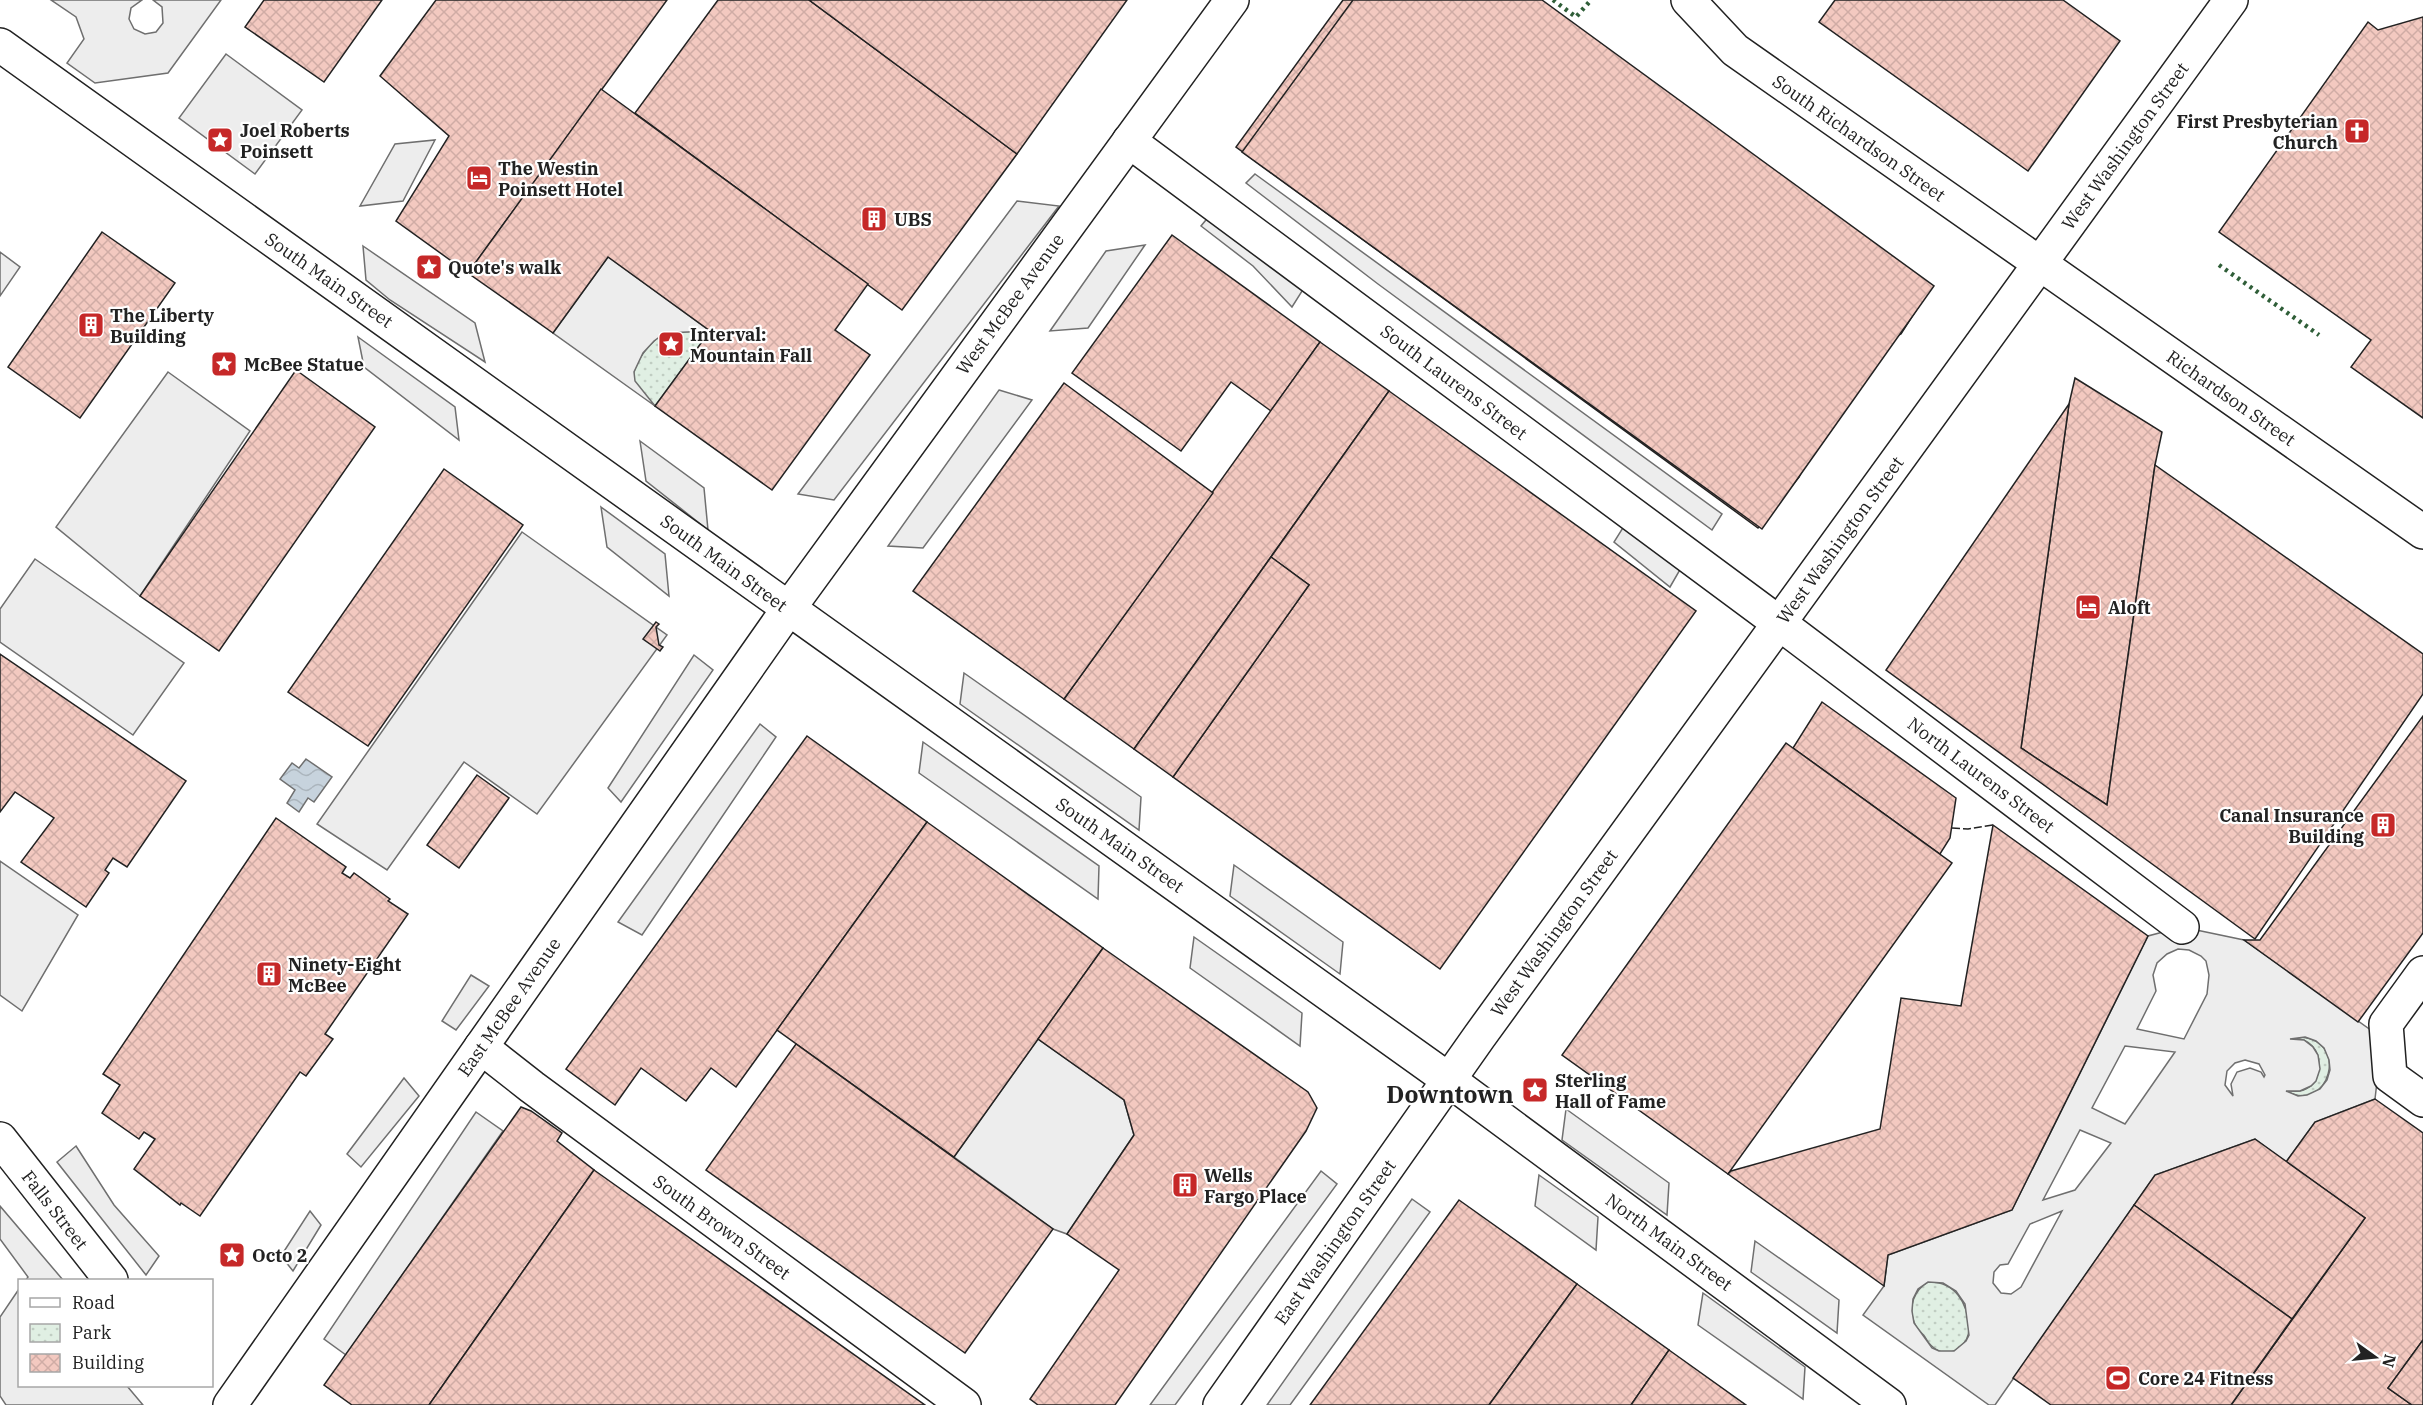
<svg xmlns="http://www.w3.org/2000/svg" width="2423" height="1405" font-family="'IBM Plex Serif',serif">
  <style>
    .park { fill: url(#park-dots); stroke: #6f6f6f; stroke-width: 1.5 }
    .parking { fill: #ededed; stroke: #6f6f6f; stroke-width: 1.5; fill-rule: evenodd }
    .water { fill: url(#water-waves); stroke: #6f6f6f; stroke-width: 1.5 }
    .building { fill: url(#building-cross-hatch); stroke: #222; stroke-width: 1.5 }
    .lines { fill: none; stroke-linecap: round; stroke-linejoin: round }
    .minor-casing { stroke: #222; stroke-width: 36 }
    .minor { stroke: #fff; stroke-width: 33 }
    .hedge { stroke: #2f5e38; stroke-width: 4.5; stroke-dasharray: 3 4.5; stroke-linecap: butt }
    .fence { stroke: #222; stroke-width: 1.5; stroke-dasharray: 8 3; stroke-linecap: butt }
    .labels { text-anchor: middle; dominant-baseline: central; stroke-width: 4.5; stroke-linejoin: round; paint-order: stroke }
    .poi-label { font-size: 18px; font-weight: bold; fill: #222; stroke: #fff; text-anchor: start }
    .street-label { font-size: 18px; fill: #222; stroke: #fff }
    .district-label { font-size: 24px; font-weight: bold; fill: #222; stroke: #fff }
  </style>
  <defs>
    <pattern id="park-dots" width="8" height="8" patternUnits="userSpaceOnUse" patternTransform="scale(1.5)"><rect width="8" height="8" fill="#e0efe3"/><path d="M2 2h.1M6 6h.1" fill="none" stroke="#c0cdc2" stroke-width="1.8" stroke-linecap="round"/></pattern>
    <pattern id="water-waves" width="16" height="10" patternUnits="userSpaceOnUse" patternTransform="scale(1.5)"><rect width="16" height="10" fill="#c7d3dd"/><path d="M0 5q4-4 8 0t8 0" fill="none" stroke="#abb5bd"/></pattern>
    <pattern id="building-cross-hatch" width="8" height="8" patternUnits="userSpaceOnUse" patternTransform="scale(1.5)"><rect width="8" height="8" fill="#f3c9c0"/><path d="M0 0l8 8M0 8l8-8" fill="none" stroke="#d0aca5"/></pattern>
  </defs>
  <rect width="100%" height="100%" fill="#fff"/>
  <g class="park">
    <path d="M710,331L655,406C649,399 637,390 634,381C630,365 653,337 667,333C681,330 696,332 710,331Z"/>
    <path d="M2294,1037C2354,1034 2329,1120 2283,1089C2329,1105 2331,1032 2289,1039Z"/>
    <path d="M1928,1282C1955,1281 1968,1303 1969,1328C1969,1336 1966,1343 1959,1348C1945,1358 1932,1350 1925,1337C1921,1332 1916,1329 1914,1322C1908,1307 1914,1290 1928,1282Z"/>
  </g>
  <g class="parking">
    <polygon points="51,0 142,0 131,8 129,19 134,29 145,34 156,32 163,23 162,7 153,0 221,0 168,73 95,83 67,63 84,39 76,17"/>
    <polygon points="226,54 302,110 255,174 179,118"/>
    <polygon points="435,140 403,201 360,206 395,144"/>
    <polygon points="1255,174 1722,514 1712,530 1378,284 1246,183"/>
    <polygon points="1017,201 1059,206 834,500 798,494"/>
    <polygon points="1210,215 1304,288 1292,307 1253,266 1201,226"/>
    <polygon points="1145,245 1088,328 1050,331 1106,251"/>
    <polygon points="363,246 475,323 485,362 390,300 366,280"/>
    <polygon points="0,252 20,267 0,296"/>
    <polygon points="608,257 710,331 665,333 654,341 643,353 634,372 635,381 655,406 553,333"/>
    <polygon points="358,337 455,407 459,440 364,367"/>
    <polygon points="168,372 250,431 140,596 56,527"/>
    <polygon points="999,390 1032,400 923,548 888,546"/>
    <polygon points="640,441 704,488 708,530 646,481"/>
    <polygon points="601,507 665,554 669,596 607,547"/>
    <polygon points="1624,526 1681,568 1670,587 1614,542"/>
    <polygon points="522,532 667,635 537,814 464,762 387,870 317,824"/>
    <polygon points="35,559 184,663 133,735 0,642 0,609"/>
    <polygon points="694,655 713,670 621,802 608,788"/>
    <polygon points="964,673 1141,797 1139,830 960,704"/>
    <polygon points="760,724 776,737 642,935 618,922"/>
    <polygon points="923,742 1099,866 1098,899 919,773"/>
    <polygon points="0,861 78,915 22,1011 0,995"/>
    <polygon points="1234,865 1343,942 1340,974 1230,896"/>
    <path d="M2182,927L2244,940L2382,1038L2375,1099L2315,1122L2286,1162L2255,1139L2155,1175L1995,1405H1989L1863,1315L1884,1286L1888,1255L2012,1210L2148,936ZM2178,949L2189,950L2201,956L2206,961L2209,975L2207,994L2184,1039L2137,1029L2156,991L2153,975L2157,963L2167,954ZM2305,1037L2316,1041L2324,1048L2329,1060L2330,1070L2327,1080L2320,1089L2307,1095L2298,1096L2286,1091H2300L2311,1086L2316,1081L2320,1069L2318,1055L2313,1047L2304,1040L2290,1039ZM2125,1046L2175,1052L2125,1124L2092,1108ZM2245,1060L2259,1064L2265,1075L2264,1077L2261,1072L2250,1068L2237,1072L2231,1084L2233,1096L2225,1085L2227,1071L2235,1063ZM2080,1130L2111,1143L2075,1190L2043,1200ZM2062,1211L2021,1287L2011,1294L2001,1293L1993,1283L1994,1272L2000,1265L2008,1264L2030,1224ZM1928,1282L1943,1283L1956,1291L1965,1304L1969,1335L1966,1341L1954,1351H1939L1932,1348L1914,1323L1912,1311L1913,1299L1918,1289Z"/>
    <polygon points="1194,937 1302,1013 1300,1046 1190,968"/>
    <polygon points="471,975 489,986 456,1030 442,1021"/>
    <polygon points="1038,1039 1124,1100 1134,1135 1067,1234 1053,1229 954,1157"/>
    <polygon points="404,1078 419,1096 361,1167 347,1154"/>
    <polygon points="1566,1109 1669,1183 1667,1215 1562,1140"/>
    <polygon points="476,1112 503,1131 346,1355 324,1339"/>
    <polygon points="76,1146 114,1205 159,1256 146,1275 57,1162"/>
    <polygon points="1321,1171 1337,1184 1175,1405 1150,1405"/>
    <polygon points="1539,1175 1598,1217 1596,1250 1535,1206"/>
    <polygon points="1412,1199 1430,1212 1290,1405 1267,1405"/>
    <polygon points="0,1206 63,1280 26,1280 28,1277 0,1239"/>
    <polygon points="310,1211 321,1225 293,1271 281,1256"/>
    <polygon points="1755,1241 1839,1300 1837,1333 1751,1272"/>
    <polygon points="19,1289 20,1386 127,1386 143,1405 6,1405 0,1396 0,1317"/>
    <polygon points="1703,1293 1805,1367 1803,1399 1698,1325"/>
  </g>
  <polygon class="water" points="306,759 332,777 314,802 308,798 299,812 287,803 295,790 280,779 292,763 299,768"/>
  <g class="building">
    <polygon points="264,0 382,0 324,82 245,27"/>
    <polygon points="436,0 667,0 468,273 396,221 449,136 380,76"/>
    <polygon points="718,0 809,0 1017,154 902,310 635,113"/>
    <polygon points="809,0 1127,0 1017,154"/>
    <polygon points="1343,0 1535,0 1931,287 1901,334 1878,345 1834,329 1768,420 1812,451 1799,477 1758,528 1236,147"/>
    <polygon points="1353,0 1542,0 1934,286 1762,529 1242,152"/>
    <polygon points="1835,0 2063,0 2120,41 2028,171 1819,22"/>
    <polygon points="2423,17 2423,418 2351,367 2371,340 2219,232 2368,22 2378,30"/>
    <polygon points="601,89 868,284 835,330 870,355 772,490 655,406 710,331 608,257 553,333 468,273"/>
    <polygon points="102,232 175,283 80,418 8,367"/>
    <polygon points="1172,235 1320,342 1271,411 1231,382 1181,451 1072,373"/>
    <polygon points="1320,342 1389,391 1134,749 1064,699"/>
    <polygon points="296,370 375,427 219,651 140,596"/>
    <polygon points="2075,378 2162,432 2155,465 2107,805 2021,748 2069,404"/>
    <polygon points="1064,383 1213,493 1064,699 913,591"/>
    <polygon points="1389,391 1696,611 1440,969 1173,777 1309,585 1271,557"/>
    <polygon points="2069,404 2021,748 2107,805 2155,465 2423,654 2423,694 2255,939 1886,670"/>
    <polygon points="444,469 523,525 368,746 288,692"/>
    <polygon points="1271,557 1309,585 1173,777 1134,749"/>
    <polygon points="656,622 659,624 656,627 659,645 663,647 660,651 643,639"/>
    <polygon points="0,654 186,781 127,867 113,858 105,870 109,873 86,907 21,862 54,818 15,792 0,812"/>
    <polygon points="1822,702 1956,798 1950,838 1940,854 1793,748"/>
    <polygon points="2423,716 2423,933 2358,1022 2244,940 2260,940"/>
    <polygon points="807,736 927,822 736,1087 711,1068 686,1101 641,1068 615,1105 566,1069"/>
    <polygon points="1786,743 1952,863 1728,1174 1562,1055"/>
    <polygon points="477,775 509,798 459,868 427,845"/>
    <polygon points="276,818 346,867 342,873 350,878 354,873 390,899 388,901 408,914 325,1034 333,1039 306,1076 300,1072 200,1216 181,1203 180,1205 134,1169 155,1139 144,1132 139,1139 102,1113 120,1085 103,1074"/>
    <polygon points="927,822 1103,948 954,1157 777,1030"/>
    <polygon points="1993,825 2148,936 2012,1210 1888,1255 1884,1286 1728,1174 1731,1171 1880,1129 1901,998 1961,1006"/>
    <polygon points="1103,948 1308,1092 1317,1108 1306,1131 1115,1405 1038,1405 1030,1399 1119,1270 1067,1234 1134,1135 1124,1100 1038,1039"/>
    <polygon points="796,1044 1053,1229 965,1353 706,1170"/>
    <polygon points="2375,1099 2423,1133 2423,1340 2388,1388 2412,1405 2231,1405 2365,1218 2286,1162 2315,1122"/>
    <polygon points="521,1107 531,1111 562,1133 557,1141 594,1170 429,1405 352,1405 324,1385"/>
    <polygon points="2255,1139 2365,1218 2292,1319 2134,1205 2155,1175"/>
    <polygon points="594,1170 925,1405 429,1405"/>
    <polygon points="1459,1200 1577,1284 1489,1405 1310,1405"/>
    <polygon points="2134,1205 2292,1319 2231,1405 2051,1405 2013,1378"/>
    <polygon points="1577,1284 1669,1350 1631,1405 1489,1405"/>
    <polygon points="2423,1340 2423,1405 2412,1405 2388,1388"/>
    <polygon points="1669,1350 1746,1405 1631,1405"/>
  </g>
  <g class="lines">
    <defs>
      <g id="minor">
        <polyline points="1688,0 1735,50 2423,532"/>
        <polyline points="0,45 1449,1080 1889,1405"/>
        <polyline points="1129,141 1779,623 2182,927"/>
        <polyline points="2423,973 2386,1024 2390,1076 2423,1100"/>
        <polyline points="481,1047 532,1087 964,1405"/>
        <polyline points="0,1139 111,1280"/>
        <polyline points="230,1405 789,608 1232,0"/>
        <polyline points="1220,1405 1479,1037 2231,0"/>
      </g>
    </defs>
    <use href="#minor" class="minor-casing"/>
    <use href="#minor" class="minor"/>
    <g class="hedge">
      <polyline points="1553,0 1576,17 1591,0"/>
      <polyline points="2219,265 2319,335"/>
    </g>
    <polyline class="fence" points="1952,828 1968,829 1993,825"/>
  </g>
  <defs>
    <symbol id="church-square" viewBox="-11 -11 22 22"><rect x="-9" y="-9" width="18" height="18" rx="4" fill="#c62828" stroke="#fff"/><path d="M-1.2-6h2.4v3.5h3.3v2.4h-3.3V6h-2.4V-.1h-3.3v-2.4h3.3Z" fill="#fff"/></symbol>
    <symbol id="sight-square" viewBox="-11 -11 22 22"><rect x="-9" y="-9" width="18" height="18" rx="4" fill="#c62828" stroke="#fff"/><path d="M0-6L1.8-2.2L6-1.7L2.9 1.2L3.7 5.4L0 3.3L-3.7 5.4L-2.9 1.2L-6-1.7L-1.8-2.2Z" fill="#fff"/></symbol>
    <symbol id="hotel-square" viewBox="-11 -11 22 22"><rect x="-9" y="-9" width="18" height="18" rx="4" fill="#c62828" stroke="#fff"/><path d="M-6-4.5h1.5V1H6V5H4.5V3h-9V5H-6ZM-4 0a1.8 1.8 0 1 1 3.6 0ZM.5 0V-2.5h3Q6-2.5 6 0Z" fill="#fff"/></symbol>
    <symbol id="building-square" viewBox="-11 -11 22 22"><rect x="-9" y="-9" width="18" height="18" rx="4" fill="#c62828" stroke="#fff"/><path d="M-4-6H4V6H1V3H-1V6H-4ZM-2.5-4.3h1.7v1.8h-1.7ZM.8-4.3h1.7v1.8H.8ZM-2.5-1h1.7V.8h-1.7ZM.8-1h1.7V.8H.8Z" fill="#fff"/></symbol>
    <symbol id="stadium-square" viewBox="-11 -11 22 22"><rect x="-9" y="-9" width="18" height="18" rx="4" fill="#c62828" stroke="#fff"/><path d="M0-5a6.5 5 0 1 0 0 10a6.5 5 0 1 0 0-10ZM-3.5-1.8h7v3.6h-7Z" fill="#fff"/></symbol>
  </defs>
  <g fill-rule="evenodd">
    <use href="#church-square" x="2342" y="116" width="30" height="30"/>
    <use href="#sight-square" x="205" y="125" width="30" height="30"/>
    <use href="#hotel-square" x="464" y="163" width="30" height="30"/>
    <use href="#building-square" x="859" y="204" width="30" height="30"/>
    <use href="#sight-square" x="414" y="252" width="30" height="30"/>
    <use href="#building-square" x="76" y="310" width="30" height="30"/>
    <use href="#sight-square" x="656" y="329" width="30" height="30"/>
    <use href="#sight-square" x="209" y="349" width="30" height="30"/>
    <use href="#hotel-square" x="2073" y="592" width="30" height="30"/>
    <use href="#building-square" x="2368" y="810" width="30" height="30"/>
    <use href="#building-square" x="254" y="959" width="30" height="30"/>
    <use href="#sight-square" x="1520" y="1075" width="30" height="30"/>
    <use href="#building-square" x="1170" y="1170" width="30" height="30"/>
    <use href="#sight-square" x="217" y="1240" width="30" height="30"/>
    <use href="#stadium-square" x="2103" y="1363" width="30" height="30"/>
  </g>
  <g class="labels">
    <g class="poi-label">
      <text x="2338" y="121" text-anchor="end">First Presbyterian<tspan x="2338" dy="21">Church</tspan></text>
      <text x="240" y="130">Joel Roberts<tspan x="240" dy="21">Poinsett</tspan></text>
      <text x="498" y="168">The Westin<tspan x="498" dy="21">Poinsett Hotel</tspan></text>
      <text x="894" y="219">UBS</text>
      <text x="448" y="267">Quote's walk</text>
      <text x="110" y="315">The Liberty<tspan x="110" dy="21">Building</tspan></text>
      <text x="690" y="334">Interval:<tspan x="690" dy="21">Mountain Fall</tspan></text>
      <text x="244" y="364">McBee Statue</text>
      <text x="2108" y="607">Aloft</text>
      <text x="2364" y="815" text-anchor="end">Canal Insurance<tspan x="2364" dy="21">Building</tspan></text>
      <text x="288" y="964">Ninety-Eight<tspan x="288" dy="21">McBee</tspan></text>
      <text x="1555" y="1080">Sterling<tspan x="1555" dy="21">Hall of Fame</tspan></text>
      <text x="1204" y="1175">Wells<tspan x="1204" dy="21">Fargo Place</tspan></text>
      <text x="252" y="1255">Octo 2</text>
      <text x="2138" y="1378">Core 24 Fitness</text>
    </g>
    <g class="street-label">
      <text transform="translate(1859 138) rotate(35)">South Richardson Street</text>
      <text transform="translate(2125 146) rotate(-54)">West Washington Street</text>
      <text transform="translate(329 280) rotate(35)">South Main Street</text>
      <text transform="translate(1010 304) rotate(-54)">West McBee Avenue</text>
      <text transform="translate(1454 382) rotate(37)">South Laurens Street</text>
      <text transform="translate(2231 398) rotate(35)">Richardson Street</text>
      <text transform="translate(1840 540) rotate(-54)">West Washington Street</text>
      <text transform="translate(724 563) rotate(36)">South Main Street</text>
      <text transform="translate(1981 775) rotate(37)">North Laurens Street</text>
      <text transform="translate(1120 845) rotate(35)">South Main Street</text>
      <text transform="translate(1554 933) rotate(-54)">West Washington Street</text>
      <text transform="translate(509 1007) rotate(-55)">East McBee Avenue</text>
      <text transform="translate(55 1210) rotate(52)">Falls Street</text>
      <text transform="translate(722 1227) rotate(36)">South Brown Street</text>
      <text transform="translate(1335 1242) rotate(-55)">East Washington Street</text>
      <text transform="translate(1669 1242) rotate(36)">North Main Street</text>
    </g>
    <g class="district-label">
      <text x="1450" y="1094">Downtown</text>
    </g>
  </g>
  <rect x="18" y="1279" width="195" height="108" fill="#ffffff" stroke="#a7a7a7" stroke-width="1.5"/>
  <rect x="30" y="1298" width="30" height="9" fill="#ffffff" stroke="#a7a7a7" stroke-width="1.5"/>
  <text x="72" y="1309" font-size="18" fill="#222222">Road</text>
  <rect x="30" y="1324" width="30" height="18" fill="url(#park-dots)" stroke="#a7a7a7" stroke-width="1.5"/>
  <text x="72" y="1339" font-size="18" fill="#222222">Park</text>
  <rect x="30" y="1354" width="30" height="18" fill="url(#building-cross-hatch)" stroke="#a7a7a7" stroke-width="1.5"/>
  <text x="72" y="1369" font-size="18" fill="#222222">Building</text>
  <g transform="translate(2375 1357) rotate(105)" stroke="#ffffff" stroke-width="4.5" paint-order="stroke">
  <path d="M0-4.5L10 22L0 15L-10 22Z" fill="#222222"/>
  <text y="-9" font-size="16" font-weight="bold" text-anchor="middle" fill="#222222">N</text>
  </g>
</svg>
